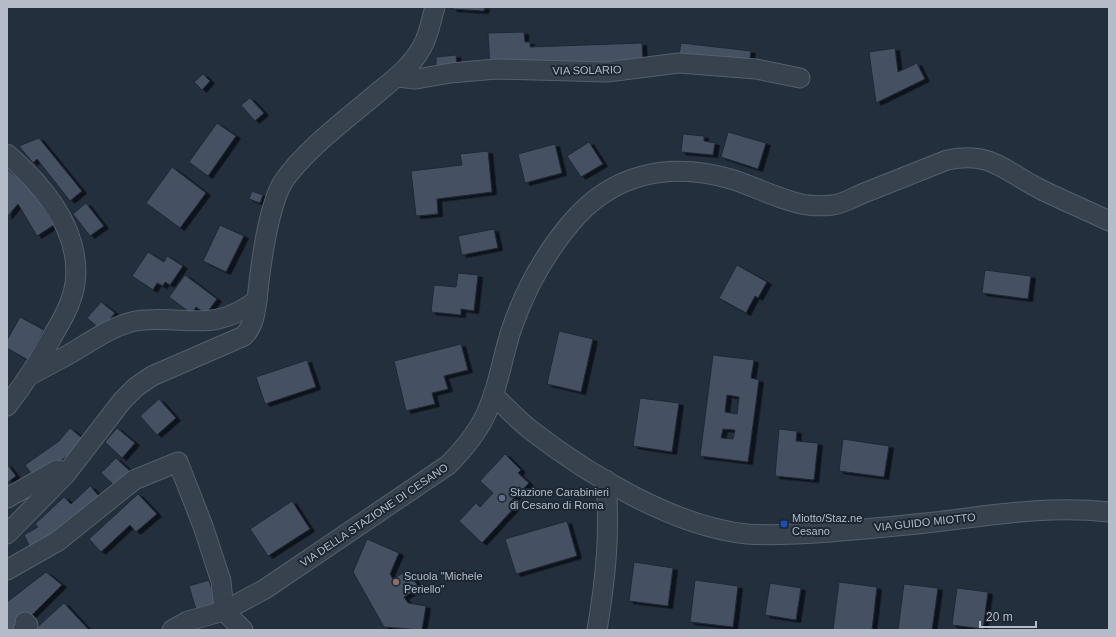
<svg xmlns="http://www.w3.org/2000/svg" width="1116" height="637" font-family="Helvetica,sans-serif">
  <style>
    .building { fill: #455162; stroke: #1f2835; fill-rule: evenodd; filter: url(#shadow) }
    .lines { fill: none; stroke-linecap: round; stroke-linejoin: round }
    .minor-casing { stroke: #565f6c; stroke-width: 21 }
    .minor { stroke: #38414e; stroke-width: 19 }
    .service-dot { fill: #5c6f8a; stroke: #1d2633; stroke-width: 1.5 }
    .transit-dot { fill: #1a4fb4; stroke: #1d2633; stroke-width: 1.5 }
    .education-dot { fill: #8d6e63; stroke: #1d2633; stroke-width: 1.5 }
    .labels { text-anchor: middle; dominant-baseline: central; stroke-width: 4; stroke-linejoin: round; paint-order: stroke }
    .street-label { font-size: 11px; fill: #b4bcc9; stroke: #1d2633 }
    .poi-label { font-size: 11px; fill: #b4bcc9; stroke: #1d2633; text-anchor: start }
  </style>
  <defs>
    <filter id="shadow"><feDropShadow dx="4.5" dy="2.5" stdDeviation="0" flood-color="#0009"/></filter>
  </defs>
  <rect width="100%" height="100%" fill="#242f3e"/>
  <g class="building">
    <polygon points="453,7 485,7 484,11 452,9"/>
    <polygon points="524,32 525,42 530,42 530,47 642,43 643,62 490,68 488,33"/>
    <polygon points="681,43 751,51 749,64 679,55"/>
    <polygon points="895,48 898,72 917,63 925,79 876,103 869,52"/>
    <polygon points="456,55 457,67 436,68 436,57"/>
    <polygon points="203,74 210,81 202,90 194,82"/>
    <polygon points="250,98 264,113 255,121 241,105"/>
    <polygon points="217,123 236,136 208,176 189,162"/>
    <polygon points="728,132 766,143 758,169 721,157"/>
    <polygon points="683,134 704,136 704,141 715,143 713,155 681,152"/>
    <polygon points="39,138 82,191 70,201 37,159 33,163 19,146"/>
    <polygon points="589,142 603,164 581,177 567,156"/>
    <polygon points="555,144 562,173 525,183 518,154"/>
    <polygon points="488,151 492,192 437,199 438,214 416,216 411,171 462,165 460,154"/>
    <polygon points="172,167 206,193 180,228 146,203"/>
    <polygon points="7,169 32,189 54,225 37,236 18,204 7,217"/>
    <polygon points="252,191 263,195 260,203 249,199"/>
    <polygon points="86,203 104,226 90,236 73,214"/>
    <polygon points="220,225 244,236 226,272 203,261"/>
    <polygon points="494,229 498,248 462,255 458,236"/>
    <polygon points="148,252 164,262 167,256 183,266 170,285 165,282 163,286 157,283 153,290 132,276"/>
    <polygon points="737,265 767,282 758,298 755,296 746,313 719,298"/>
    <polygon points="985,270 1031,276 1028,299 982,293"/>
    <polygon points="458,273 478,275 474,311 461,309 461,315 431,312 434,285 456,287"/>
    <polygon points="185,275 217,299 206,314 196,307 192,314 169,297"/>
    <polygon points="101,302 115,313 101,330 87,318"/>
    <polygon points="20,317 44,330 28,360 7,348 7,340"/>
    <polygon points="559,331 593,339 581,392 547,384"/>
    <polygon points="461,344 468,370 444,376 448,389 432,393 435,404 406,411 394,361"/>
    <path d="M713,355L754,360L751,378L759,380L748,462L700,456ZM727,395L739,397L737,414L725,412ZM723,429L735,430L733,439L721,438Z"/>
    <polygon points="307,360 316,387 265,404 256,377"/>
    <polygon points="640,398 679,403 672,452 633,446"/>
    <polygon points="159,399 176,418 157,435 140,416"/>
    <polygon points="70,428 87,442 35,479 25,465 59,441"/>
    <polygon points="117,428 135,443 122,458 105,442"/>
    <polygon points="779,429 797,431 796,441 818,443 814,480 775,476"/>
    <polygon points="843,439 889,446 884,477 839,471"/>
    <polygon points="505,454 521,470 518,473 529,483 510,502 515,507 482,543 459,521 476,503 480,507 493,493 480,481"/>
    <polygon points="116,458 131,472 116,487 101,473"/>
    <polygon points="7,464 16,476 7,483"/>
    <polygon points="90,486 100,497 32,551 24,535 38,527 35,524 64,497 71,504"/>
    <polygon points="138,494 157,514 136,532 130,525 101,552 89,539"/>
    <polygon points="292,501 310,529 268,556 250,529"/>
    <polygon points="567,521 577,556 516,574 505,539"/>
    <polygon points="367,539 399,553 390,574 393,579 408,570 419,588 404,597 408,603 426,606 422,630 384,627 353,572"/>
    <polygon points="634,562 673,568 668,606 629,601"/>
    <polygon points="46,572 62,585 17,630 7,630 7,602"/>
    <polygon points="209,580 217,607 197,613 189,586"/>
    <polygon points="695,580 738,586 733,627 690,622"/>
    <polygon points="839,582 877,587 872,630 833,630"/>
    <polygon points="770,583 801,588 796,620 765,615"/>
    <polygon points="904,584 938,588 932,630 898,630"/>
    <polygon points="957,588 988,592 983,629 952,625"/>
    <polygon points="64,603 89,630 34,630"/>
  </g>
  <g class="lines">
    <defs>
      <g id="minor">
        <polyline points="397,77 416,79 451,73 496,69 607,72 679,63 756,69 800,78"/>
        <path d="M7,154C44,186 82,231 75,284C72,303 62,320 52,337C39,362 24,384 7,406"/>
        <path d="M30,375C45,367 59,360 73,352C93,340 114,325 136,321C185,314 211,335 257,300C260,270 268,207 283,182C305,149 352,115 382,89C397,77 413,64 422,47C429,35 431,20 435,7"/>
        <path d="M493,395C506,407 518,420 532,431C589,475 675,527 747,534C774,536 802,534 830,532C865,529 900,526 935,522C994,515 1049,505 1109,512"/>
        <path d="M65,475L122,401L136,387L152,376L244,336C254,325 255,314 257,300"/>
        <polyline points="7,498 57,470 62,471 65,475 7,534"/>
        <polyline points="7,570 58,541 134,480 178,462 203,526 221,581 224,611"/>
        <polyline points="224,611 243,630"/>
        <polyline points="23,630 28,625 25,622"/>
        <path d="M172,630L188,621L224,611L265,589L448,465C465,448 480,430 489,407C500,381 503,352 513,325C526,288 545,254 570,224C613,172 671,161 734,180C755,187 788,203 808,205C816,206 825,206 832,205C843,204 854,197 864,193C892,182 920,171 947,160C992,151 1004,171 1040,189C1062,200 1086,210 1109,221"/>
        <path d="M597,630C606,577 610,534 606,480"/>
      </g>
    </defs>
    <use href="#minor" class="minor-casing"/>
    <use href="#minor" class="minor"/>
  </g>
  <circle class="service-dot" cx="502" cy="498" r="4"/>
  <rect class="transit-dot" x="780" y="520" width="8" height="8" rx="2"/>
  <circle class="education-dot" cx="396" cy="582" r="4"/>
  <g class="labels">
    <g class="street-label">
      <text transform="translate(587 70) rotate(-1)">VIA SOLARIO</text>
      <text transform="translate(374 515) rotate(-34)">VIA DELLA STAZIONE DI CESANO</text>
      <text transform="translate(925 522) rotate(-6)">VIA GUIDO MIOTTO</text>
    </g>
    <g class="poi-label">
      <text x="510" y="492">Stazione Carabinieri<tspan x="510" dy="13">di Cesano di Roma</tspan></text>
      <text x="792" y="518">Miotto/Staz.ne<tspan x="792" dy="13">Cesano</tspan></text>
      <text x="404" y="576">Scuola "Michele<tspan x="404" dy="13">Periello"</tspan></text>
    </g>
  </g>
  <rect width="1116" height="637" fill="none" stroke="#b4bcc9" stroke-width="16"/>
  <path d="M980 621v6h56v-6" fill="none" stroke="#b4bcc9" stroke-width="2"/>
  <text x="986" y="621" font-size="12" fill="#b4bcc9" stroke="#1d2633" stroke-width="3" paint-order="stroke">20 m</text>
</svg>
